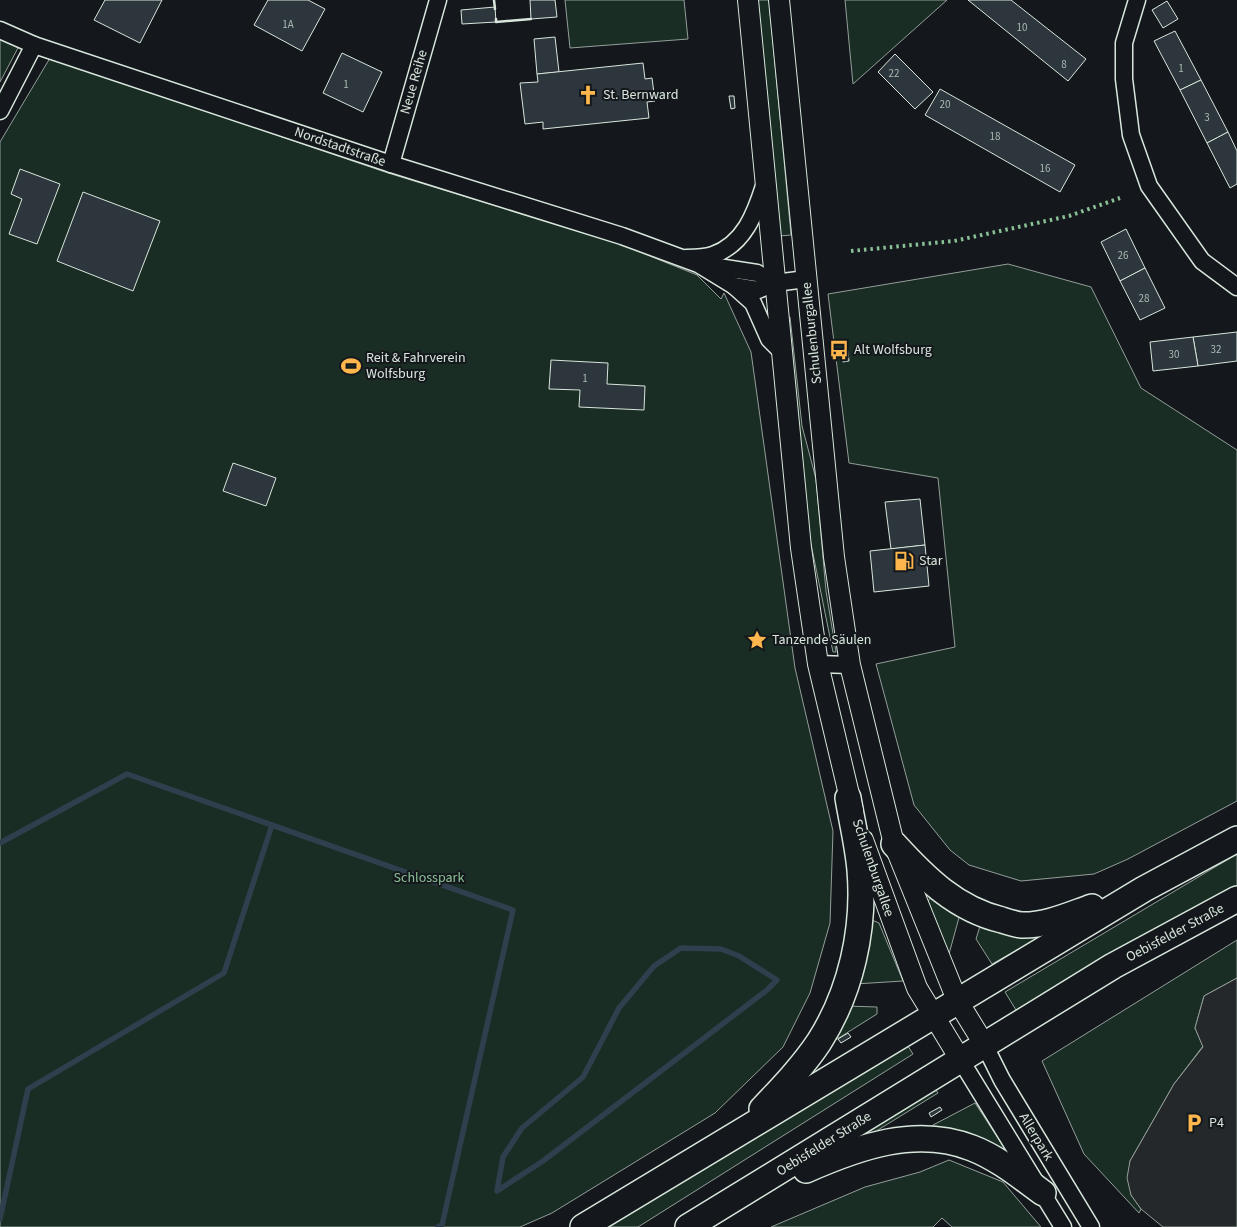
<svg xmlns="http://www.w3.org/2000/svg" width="1237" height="1227" font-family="'Source Sans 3',sans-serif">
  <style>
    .green { fill: #1a2d24; stroke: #939e99 }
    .parking { fill: #24282b; stroke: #939e99 }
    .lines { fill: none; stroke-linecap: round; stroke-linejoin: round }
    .stream { stroke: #2f3f4d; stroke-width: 5.5 }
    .building { fill: #2c363c; stroke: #d8e6dc }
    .minor-casing { stroke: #d8e6dc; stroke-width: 19 }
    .tertiary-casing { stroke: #d8e6dc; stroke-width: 22 }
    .primary-casing { stroke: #d8e6dc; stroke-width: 28 }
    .minor { stroke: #14181c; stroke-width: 16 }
    .tertiary { stroke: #14181c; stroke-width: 20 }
    .primary { stroke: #14181c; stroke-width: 25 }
    .hedge { stroke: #8ac095; stroke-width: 4; stroke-dasharray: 2.5 4; stroke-linecap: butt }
    .wall { stroke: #d8e6dc; stroke-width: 2.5 }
    .labels { text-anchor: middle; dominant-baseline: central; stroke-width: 4; stroke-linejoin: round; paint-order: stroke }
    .number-label { font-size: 11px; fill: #adbab4 }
    .street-label { font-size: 14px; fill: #d8e6dc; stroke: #14181c }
    .poi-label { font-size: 14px; fill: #d8e6dc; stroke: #14181c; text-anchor: start }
    .park-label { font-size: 14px; fill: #8ac095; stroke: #14181c }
  </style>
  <rect width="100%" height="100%" fill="#14181c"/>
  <g class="green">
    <polygon points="565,0 684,0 688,39 570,48"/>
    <polygon points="757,0 769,0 791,235 780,236"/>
    <polygon points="845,0 947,0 853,84"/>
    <polygon points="0,38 19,46 0,82"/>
    <polygon points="50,58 388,173 620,244 697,275 721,299 724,293 751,352 795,668 833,831 830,923 810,993 783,1047 715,1113 552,1213 520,1227 0,1227 0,142"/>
    <polygon points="1008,264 1091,287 1141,388 1237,450 1237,801 1128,859 1094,874 1021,881 969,865 950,850 914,805 876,664 955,647 938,478 849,463 828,294"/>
    <polygon points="788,317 790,317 802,426 816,479 826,591 836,652 833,652 809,534"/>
    <polygon points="1237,854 1237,887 1016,1010 1005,992"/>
    <polygon points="931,897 960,914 949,954 928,901"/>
    <polygon points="872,920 879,923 903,981 855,984"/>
    <polygon points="981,923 1040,933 1042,936 992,964 976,939"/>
    <polygon points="1237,940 1237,978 1204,996 1195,1028 1203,1046 1174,1084 1130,1161 1131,1195 1141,1209 1139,1213 1084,1154 1042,1061"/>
    <polygon points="846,1006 877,1007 877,1014 821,1049"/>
    <polygon points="906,1043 913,1054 638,1227 606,1227"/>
    <polygon points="934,1087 938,1093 873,1133 864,1138 853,1137"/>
    <polygon points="975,1103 1006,1150 1007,1153 928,1131 933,1125"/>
    <polygon points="949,1160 1003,1182 1041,1227 952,1227 942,1218 933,1227 771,1227 865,1187 920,1172"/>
  </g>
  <polygon class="parking" points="1237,978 1237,1227 1163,1227 1141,1209 1131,1195 1127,1178 1130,1161 1174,1084 1203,1047 1195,1028 1204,996"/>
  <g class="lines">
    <g class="stream">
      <polyline points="0,843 127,774 513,910 442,1225 438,1227"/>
      <polygon points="681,948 721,949 739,956 777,980 767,990 543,1161 497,1191 503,1157 522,1128 583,1077 619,1008 654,966"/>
      <polyline points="0,1219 28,1089 224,973 272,825"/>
    </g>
  </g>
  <g class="building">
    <polygon points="105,0 162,0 140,43 94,20"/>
    <polygon points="268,0 308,0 325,9 302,51 254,25"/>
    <polygon points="530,0 555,0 557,17 531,19"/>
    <polygon points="968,0 1011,0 1086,59 1068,81"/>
    <polygon points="1167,1 1178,19 1163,28 1152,10"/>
    <polygon points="495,7 496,22 462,24 461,10"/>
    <polygon points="1175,31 1201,80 1180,90 1154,41"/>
    <polygon points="555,37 559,72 537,74 534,39"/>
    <polygon points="342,53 382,72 363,112 323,93"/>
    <polygon points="895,54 933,92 915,109 878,72"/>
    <polygon points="643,63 645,79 652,78 655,101 647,102 649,118 543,129 543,122 525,124 520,83 538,82 537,74"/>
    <polygon points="1201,80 1228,132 1207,143 1180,90"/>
    <polygon points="940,89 1075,165 1060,192 925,115"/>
    <polygon points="729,96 734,96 735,108 731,109"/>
    <polygon points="1228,132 1237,151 1237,184 1230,188 1207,143"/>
    <polygon points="20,169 60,184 37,244 9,234 22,199 11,194"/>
    <polygon points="83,192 160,221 133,291 57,261"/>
    <polygon points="1126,229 1145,268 1120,281 1101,242"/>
    <polygon points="1145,268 1165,308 1140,320 1120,281"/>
    <polygon points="1237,332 1237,361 1198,366 1193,337"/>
    <polygon points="1193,337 1198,366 1153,371 1150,342"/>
    <polygon points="842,351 848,351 849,361 843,362"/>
    <polygon points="551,360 608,363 607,384 645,386 644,410 579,407 580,390 549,389"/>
    <polygon points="233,463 276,478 266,506 223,491"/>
    <polygon points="920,499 925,545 891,549 885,502"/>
    <polygon points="925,545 929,586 874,592 870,551"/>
    <polygon points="848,1033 851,1037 841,1043 838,1039"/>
    <polygon points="940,1107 942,1110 931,1117 929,1113"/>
  </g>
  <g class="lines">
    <defs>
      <g id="minor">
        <polyline points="1137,0 1124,43 1124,79 1131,135 1149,186 1202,261 1237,287"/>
        <polyline points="0,30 34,45 391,164 622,236 698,264 734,286 758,290 775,283 806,279"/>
        <polyline points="0,111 34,45"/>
        <polyline points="391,164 438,0"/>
        <path d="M686,258C694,258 705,258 713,255C744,244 755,214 764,186"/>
        <polyline points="705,265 757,273 775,283"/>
        <polyline points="734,286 753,303 769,339 782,352"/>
        <polyline points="818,664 850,665"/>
        <polyline points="984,1044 1002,1080 1091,1227"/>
        <polyline points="960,1059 1063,1227"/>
      </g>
      <g id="tertiary">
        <polyline points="748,0 801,548 818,664 853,811"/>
        <polyline points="779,0 834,557 850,665 894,844 957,1000 984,1044"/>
        <polyline points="863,840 917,988 960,1059"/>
      </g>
      <g id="primary">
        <path d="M894,844C925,878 956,909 1002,920C1008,922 1015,924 1021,925C1045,926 1069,915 1092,907"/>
        <path d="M762,1109C782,1088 803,1066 819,1042C851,992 865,929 860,870C858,846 852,822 848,798"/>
        <path d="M806,1170C858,1147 916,1126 972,1148C998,1158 1021,1177 1043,1193"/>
        <polyline points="583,1227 1144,889 1237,839"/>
        <polyline points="688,1227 1113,966 1237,899"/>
      </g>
    </defs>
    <use href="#minor" class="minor-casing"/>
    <use href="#tertiary" class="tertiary-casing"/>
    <use href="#primary" class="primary-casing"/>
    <use href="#minor" class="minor"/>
    <use href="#tertiary" class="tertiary"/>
    <use href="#primary" class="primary"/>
    <polyline class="hedge" points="851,251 954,241 1069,216 1120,198"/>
    <g class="wall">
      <polyline points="494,0 495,9"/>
      <polyline points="496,19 496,22 531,19"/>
    </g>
  </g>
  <defs>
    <symbol id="church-bare" viewBox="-9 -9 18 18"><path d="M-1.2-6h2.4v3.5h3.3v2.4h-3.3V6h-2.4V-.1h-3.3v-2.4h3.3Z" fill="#ffb74d" stroke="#14181c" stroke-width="2.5" paint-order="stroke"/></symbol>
    <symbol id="bus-bare" viewBox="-9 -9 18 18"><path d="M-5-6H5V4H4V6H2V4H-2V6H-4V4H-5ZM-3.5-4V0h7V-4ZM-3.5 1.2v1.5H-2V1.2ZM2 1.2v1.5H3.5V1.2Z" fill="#ffb74d" stroke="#14181c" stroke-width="2.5" paint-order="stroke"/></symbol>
    <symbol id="stadium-bare" viewBox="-9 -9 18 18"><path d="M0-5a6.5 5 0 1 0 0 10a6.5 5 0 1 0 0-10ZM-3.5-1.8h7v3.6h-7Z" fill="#ffb74d" stroke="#14181c" stroke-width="2.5" paint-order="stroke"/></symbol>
    <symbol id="fuel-bare" viewBox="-9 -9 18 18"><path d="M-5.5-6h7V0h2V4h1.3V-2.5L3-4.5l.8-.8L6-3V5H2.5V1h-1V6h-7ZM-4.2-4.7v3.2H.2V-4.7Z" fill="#ffb74d" stroke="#14181c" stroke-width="2.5" paint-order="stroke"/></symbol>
    <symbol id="sight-bare" viewBox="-9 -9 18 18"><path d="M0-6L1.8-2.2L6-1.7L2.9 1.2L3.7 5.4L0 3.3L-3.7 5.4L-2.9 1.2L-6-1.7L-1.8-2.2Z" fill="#ffb74d" stroke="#14181c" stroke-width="2.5" paint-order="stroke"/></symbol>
    <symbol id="parking-bare" viewBox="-9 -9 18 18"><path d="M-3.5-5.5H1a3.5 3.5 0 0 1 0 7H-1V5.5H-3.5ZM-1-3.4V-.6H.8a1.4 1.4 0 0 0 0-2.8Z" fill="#ffb74d" stroke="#14181c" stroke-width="2.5" paint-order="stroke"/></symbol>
  </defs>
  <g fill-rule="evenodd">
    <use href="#church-bare" x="574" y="81" width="28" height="28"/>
    <use href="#bus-bare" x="825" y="336" width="28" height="28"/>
    <use href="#stadium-bare" x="337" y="352" width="28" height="28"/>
    <use href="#fuel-bare" x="890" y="547" width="28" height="28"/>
    <use href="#sight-bare" x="743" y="626" width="28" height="28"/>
    <use href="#parking-bare" x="1180" y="1109" width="28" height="28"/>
  </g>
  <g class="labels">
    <g class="number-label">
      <text x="288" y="24">1A</text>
      <text x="1022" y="27">10</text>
      <text x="1064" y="64">8</text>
      <text x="1181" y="68">1</text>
      <text x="894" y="73">22</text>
      <text x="346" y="84">1</text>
      <text x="945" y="104">20</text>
      <text x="1207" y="117">3</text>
      <text x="995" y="136">18</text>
      <text x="1045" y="168">16</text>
      <text x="1123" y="255">26</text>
      <text x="1144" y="298">28</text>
      <text x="1216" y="349">32</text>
      <text x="1174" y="354">30</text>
      <text x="585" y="378">1</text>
    </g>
    <g class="street-label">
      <text transform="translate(414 82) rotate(-74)">Neue Reihe</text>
      <text transform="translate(340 147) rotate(19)">Nordstadtstraße</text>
      <text transform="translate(812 333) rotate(-96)">Schulenburgallee</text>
      <text transform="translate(873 868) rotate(71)">Schulenburgallee</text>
      <text transform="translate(1175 933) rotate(-28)">Oebisfelder Straße</text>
      <text transform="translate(1036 1137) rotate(59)">Allerpark</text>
      <text transform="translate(824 1144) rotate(-32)">Oebisfelder Straße</text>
    </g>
    <g class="poi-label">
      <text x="603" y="95">St. Bernward</text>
      <text x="854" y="350">Alt Wolfsburg</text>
      <text x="366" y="358">Reit &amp; Fahrverein<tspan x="366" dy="16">Wolfsburg</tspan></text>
      <text x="919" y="561">Star</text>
      <text x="772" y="640">Tanzende Säulen</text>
      <text x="1209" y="1123">P4</text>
    </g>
    <g class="park-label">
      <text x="429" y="878">Schlosspark</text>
    </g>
  </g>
</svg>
